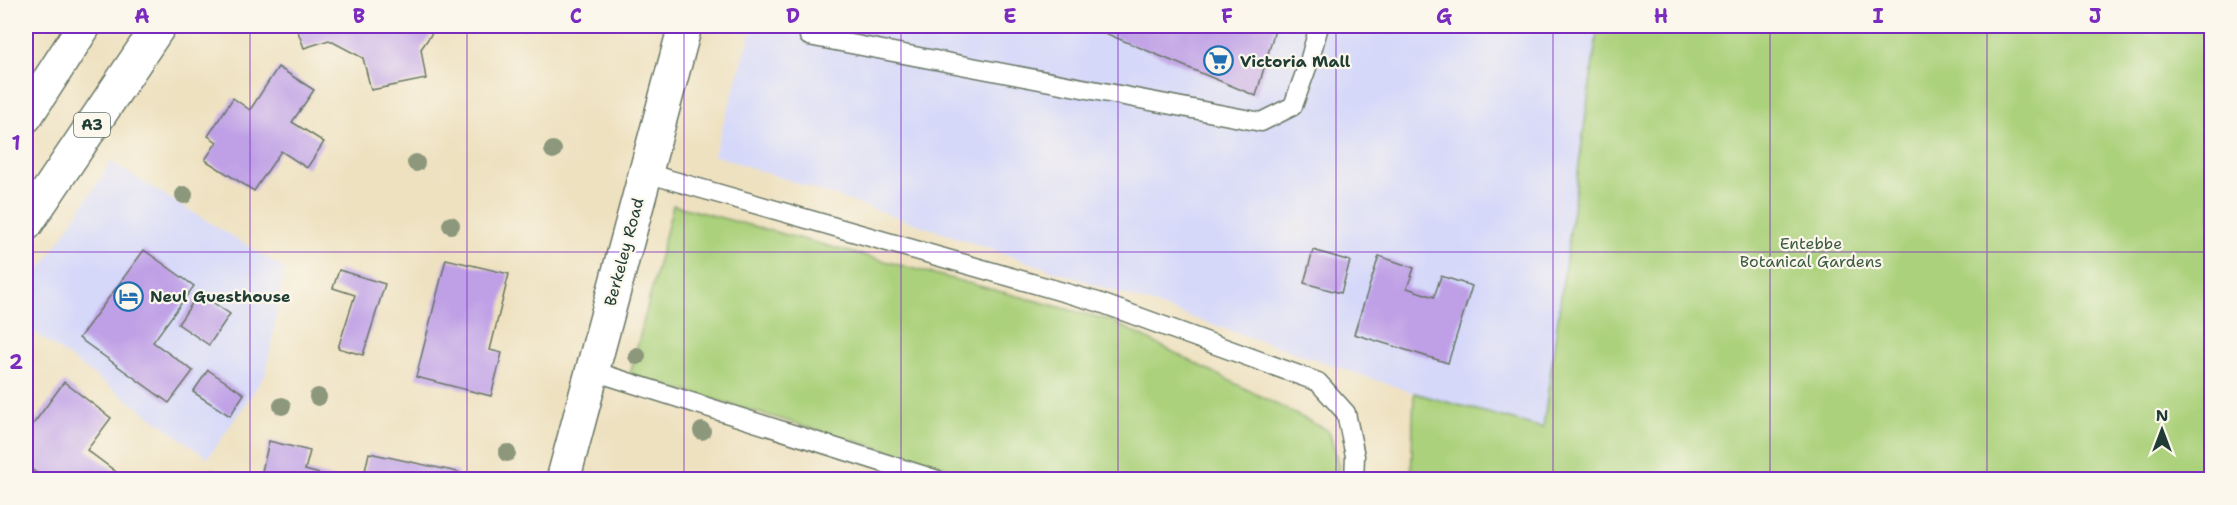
<svg xmlns="http://www.w3.org/2000/svg" width="2237" height="505" font-family="'Shantell Sans',sans-serif">
  <style>
    .built { fill: #d5d8f9 }
    .green { fill: #acd17b; stroke: #668758; stroke-width: 1.5 }
    .building { fill: #bfa0e6 }
    .lines { fill: none; stroke-linecap: round; stroke-linejoin: round }
    .lane-casing { stroke: #677665; stroke-width: 21 }
    .street-casing { stroke: #677665; stroke-width: 36 }
    .highway-casing { stroke: #677665; stroke-width: 36 }
    .lane { stroke: #fff; stroke-width: 18 }
    .street { stroke: #fff; stroke-width: 33 }
    .highway { stroke: #fff; stroke-width: 33 }
    .tree { fill: #8c977b }
    .grid { fill: none; stroke: #7b2cbf; stroke-width: 1.5; stroke-opacity: 0.55 }
    .labels { text-anchor: middle; dominant-baseline: central; stroke-width: 4.5; stroke-linejoin: round; paint-order: stroke }
    .shield { fill: #fbf7ec; stroke: #61756b; stroke-width: 1.5 }
    .shield-label { font-size: 15px; font-weight: bold; fill: #1f3d34 }
    .poi-label { font-size: 16px; font-weight: bold; fill: #1f3d34; stroke: #fbf7ec; text-anchor: start }
    .park-label { font-size: 16px; fill: #3b5b42; stroke: #fbf7ec }
    .street-label { font-size: 16px; fill: #1f3d34; stroke: #fbf7ec }
    .neatline { fill: none; stroke: #7b2cbf; stroke-width: 2 }
    .grid-label { font-size: 20px; text-anchor: middle; font-weight: bold; fill: #7b2cbf }
  </style>
  <rect width="100%" height="100%" fill="#fbf7ec"/>
  <filter id="ink" filterUnits="userSpaceOnUse"><feTurbulence type="fractalNoise" baseFrequency=".0167" numOctaves="2"/><feDisplacementMap in="SourceGraphic" scale="12" xChannelSelector="R" yChannelSelector="G"/><feConvolveMatrix kernelMatrix="1 2 1 2 8 2 1 2 1" color-interpolation-filters="sRGB"/></filter>
  <filter id="wash" filterUnits="userSpaceOnUse"><feTurbulence type="fractalNoise" baseFrequency=".008" numOctaves="4" result="noise"/><feDisplacementMap in="SourceGraphic" scale="24" xChannelSelector="R" yChannelSelector="G"/><feGaussianBlur stdDeviation="1.35" result="paint"/><feColorMatrix in="noise" values="0 0 0 0 0 0 0 0 0 0 0 0 0 0 0 0 0 1.4 0 .05"/><feComposite in="paint" operator="in"/></filter>
  <g filter="url(#wash)">
    <rect width="100%" height="100%" fill="#eee1c0"/>
    <g class="built">
      <polygon points="753,26 1598,26 1543,429 1414,393 714,155"/>
      <polygon points="111,162 285,269 266,374 208,458 26,326 26,292"/>
    </g>
    <g class="green">
      <polygon points="1598,26 2211,26 2211,479 1411,479 1414,393 1543,428"/>
      <polygon points="673,205 1112,321 1329,431 1339,466 1336,480 985,479 630,375"/>
    </g>
    <g id="blocks">
      <g class="building">
        <polygon points="296,26 437,26 421,49 426,79 371,90 363,58 329,40 304,48"/>
        <polygon points="511,26 527,26 526,30"/>
        <polygon points="1088,26 1276,26 1256,96"/>
        <polygon points="278,67 314,90 292,122 324,142 307,168 281,151 254,191 205,160 217,142 208,136 233,98 250,110"/>
        <polygon points="144,250 194,286 153,342 193,371 169,403 79,338"/>
        <polygon points="1313,250 1350,261 1341,293 1304,283"/>
        <polygon points="1379,256 1414,268 1407,288 1434,297 1441,276 1472,286 1448,363 1354,334"/>
        <polygon points="446,259 509,274 490,350 502,353 491,396 416,377"/>
        <polygon points="339,270 385,284 363,355 338,348 355,295 333,288"/>
        <polygon points="199,293 230,314 209,345 178,324"/>
        <polygon points="208,370 244,394 230,416 193,392"/>
        <polygon points="64,382 111,418 87,450 127,480 80,480 69,472 63,480 46,480 26,465 26,434"/>
        <polygon points="269,441 310,451 305,470 341,480 260,480"/>
        <polygon points="369,453 458,472 457,480 363,480"/>
        <polygon points="213,470 243,479 243,480 210,480"/>
      </g>
    </g>
  </g>
  <g filter="url(#ink)">
    <use href="#blocks" fill-opacity="0" stroke="#677665" stroke-width="1.5"/>
    <g class="lines">
      <defs>
        <g id="lane">
          <polyline points="809,36 1261,122 1293,106 1309,62 1319,26"/>
          <polyline points="646,173 1098,302 1318,382 1346,413 1355,456 1354,480"/>
          <polyline points="593,371 938,480"/>
        </g>
        <polyline id="street" points="563,480 685,26"/>
        <g id="highway">
          <polyline points="26,116 84,26"/>
          <polyline points="26,224 159,26"/>
        </g>
      </defs>
      <use href="#lane" class="lane-casing"/>
      <use href="#street" class="street-casing"/>
      <use href="#highway" class="highway-casing"/>
      <use href="#lane" class="lane"/>
      <use href="#street" class="street"/>
      <use href="#highway" class="highway"/>
    </g>
    <g class="tree">
      <circle cx="553" cy="150" r="9"/>
      <circle cx="416" cy="163" r="9"/>
      <circle cx="184" cy="195" r="9"/>
      <circle cx="451" cy="225" r="9"/>
      <circle cx="637" cy="356" r="9"/>
      <circle cx="318" cy="397" r="9"/>
      <circle cx="282" cy="406" r="9"/>
      <circle cx="702" cy="431" r="9"/>
      <circle cx="507" cy="453" r="9"/>
    </g>
  </g>
  <path class="grid" d="M250,26V480M467,26V480M684,26V480M901,26V480M1118,26V480M1336,26V480M1553,26V480M1770,26V480M1987,26V480M26,252H2212"/>
  <defs>
    <symbol id="supermarket-ring" viewBox="-11 -11 22 22"><circle r="9.5" fill="#fbf7ec" stroke="#1f6fb2" stroke-width="1.5"/><path d="M-6-5.5h2.5l.6 2H6L4.5 2H-2.5L-4.4-4H-6ZM-1.5 3.2a1.3 1.3 0 1 0 .1 0ZM3 3.2a1.3 1.3 0 1 0 .1 0Z" fill="#1f6fb2"/></symbol>
    <symbol id="hotel-ring" viewBox="-11 -11 22 22"><circle r="9.5" fill="#fbf7ec" stroke="#1f6fb2" stroke-width="1.5"/><path d="M-6-4.5h1.5V1H6V5H4.5V3h-9V5H-6ZM-4 0a1.8 1.8 0 1 1 3.6 0ZM.5 0V-2.5h3Q6-2.5 6 0Z" fill="#1f6fb2"/></symbol>
  </defs>
  <g fill-rule="evenodd">
    <use href="#supermarket-ring" x="1202" y="44" width="33" height="33"/>
    <use href="#hotel-ring" x="112" y="280" width="33" height="33"/>
  </g>
  <g class="labels">
    <rect class="shield" x="74" y="113" width="36" height="24" rx="4.5"/>
    <g class="shield-label">
      <text x="92" y="125">A3</text>
    </g>
    <g class="poi-label">
      <text x="1240" y="61">Victoria Mall</text>
      <text x="150" y="296">Neul Guesthouse</text>
    </g>
    <g class="park-label">
      <text x="1811" y="243">Entebbe<tspan x="1811" dy="18">Botanical Gardens</tspan></text>
    </g>
    <g class="street-label">
      <text transform="translate(624 252) rotate(-75)">Berkeley Road</text>
    </g>
  </g>
  <rect width="2237" height="505" fill="none" stroke="#fbf7ec" stroke-width="66"/>
  <g transform="translate(2162 430)" stroke="#fbf7ec" stroke-width="4.5" paint-order="stroke">
  <path d="M0-4.5L10 22L0 15L-10 22Z" fill="#1f3d34"/>
  <text y="-9" font-size="16" font-weight="bold" text-anchor="middle" fill="#1f3d34">N</text>
  </g>
  <rect x="33" y="33" width="2171" height="439" class="neatline"/>
  <g class="grid-label">
    <text x="142" y="23">A</text>
    <text x="359" y="23">B</text>
    <text x="576" y="23">C</text>
    <text x="793" y="23">D</text>
    <text x="1010" y="23">E</text>
    <text x="1227" y="23">F</text>
    <text x="1444" y="23">G</text>
    <text x="1661" y="23">H</text>
    <text x="1878" y="23">I</text>
    <text x="2095" y="23">J</text>
    <text x="16" y="150">1</text>
    <text x="16" y="369">2</text>
  </g>
</svg>
